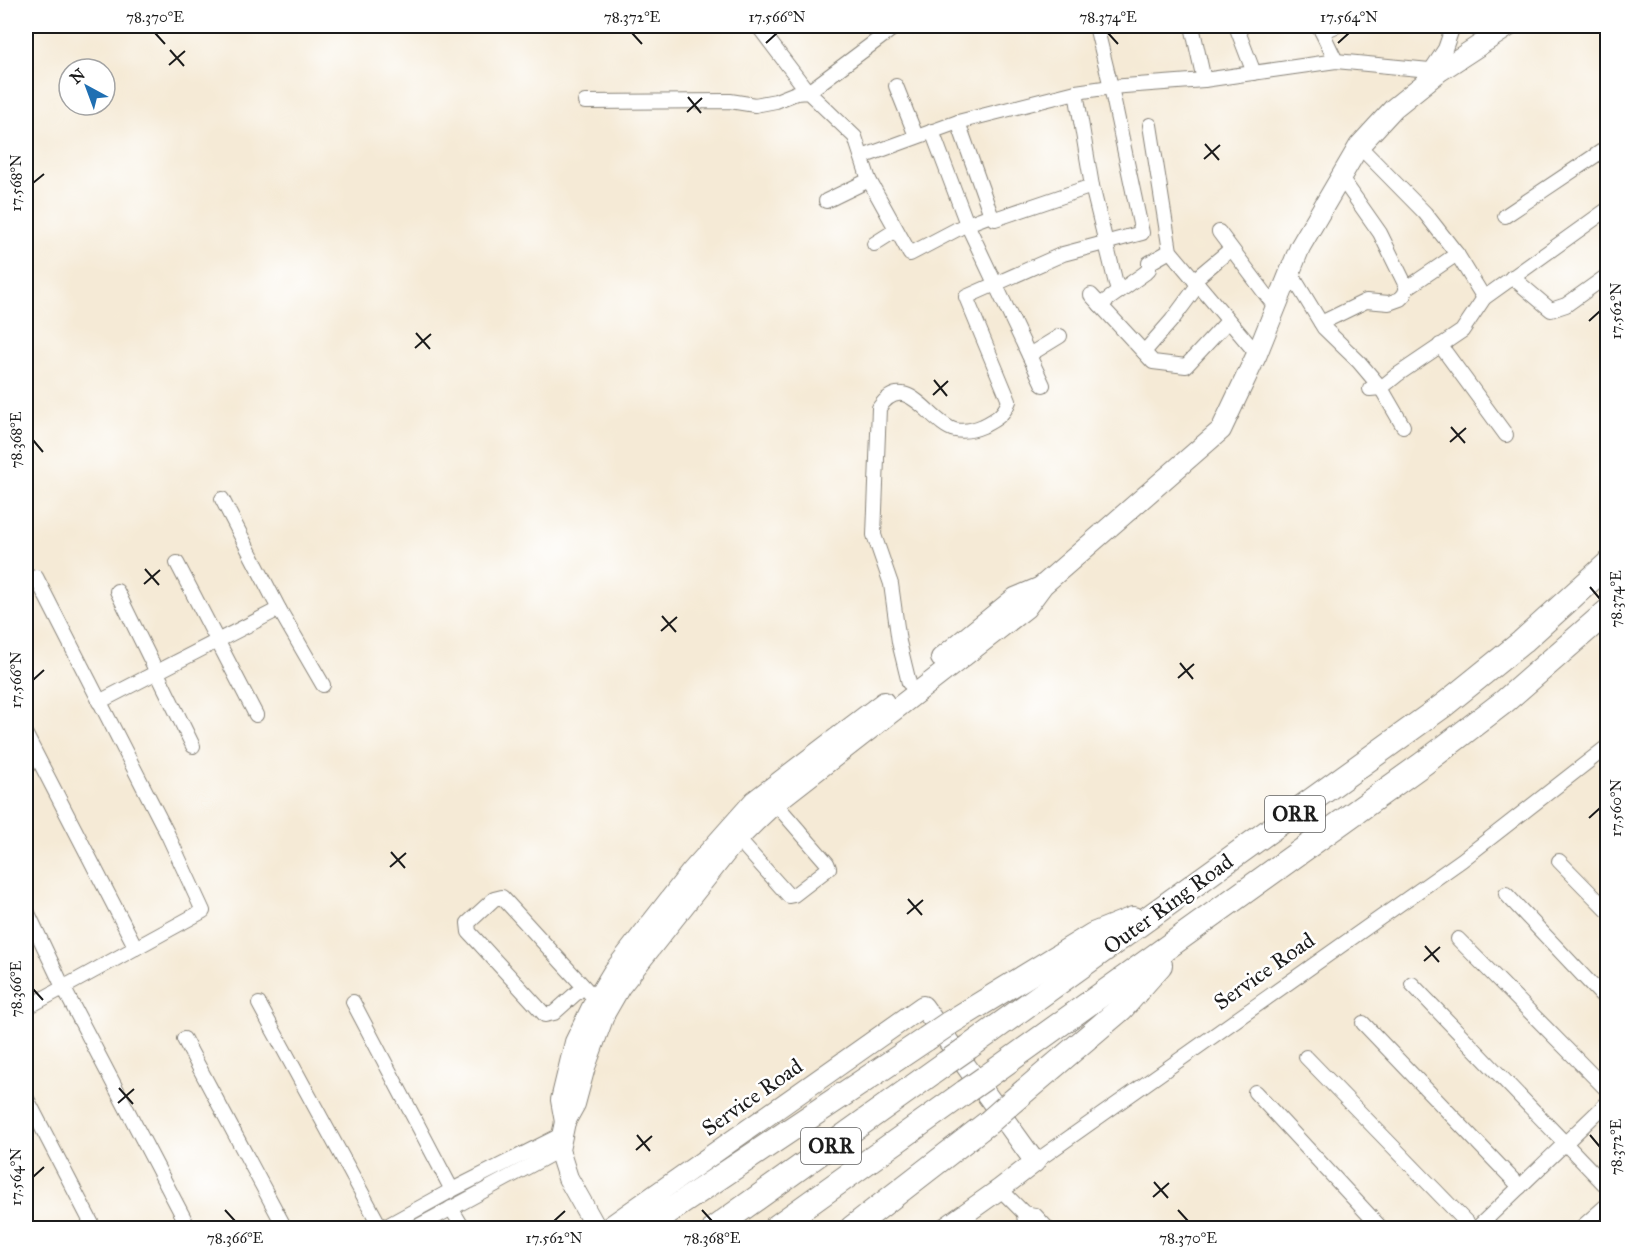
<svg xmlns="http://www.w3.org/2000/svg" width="1633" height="1254" font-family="'IM FELL Great Primer',serif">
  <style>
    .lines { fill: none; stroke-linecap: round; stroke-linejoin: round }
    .minor-casing { stroke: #888379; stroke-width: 16 }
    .secondary-casing { stroke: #888379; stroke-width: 22 }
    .motorway-casing { stroke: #888379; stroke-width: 26 }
    .minor { stroke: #fff; stroke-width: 14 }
    .secondary { stroke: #fff; stroke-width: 20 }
    .motorway { stroke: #fff; stroke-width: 24 }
    .motorway-bridge-casing { stroke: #888379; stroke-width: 26; stroke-linecap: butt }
    .motorway-bridge { stroke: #fff; stroke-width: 24 }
    .ticks { fill: none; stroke: #1c1c1c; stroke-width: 2 }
    .labels { text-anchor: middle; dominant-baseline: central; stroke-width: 5; stroke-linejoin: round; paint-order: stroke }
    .shield { fill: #fff; stroke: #606060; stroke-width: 1.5 }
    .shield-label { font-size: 21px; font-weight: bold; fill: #1c1c1c }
    .street-label { font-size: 22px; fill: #1c1c1c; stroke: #fff }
    .neatline { fill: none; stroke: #1c1c1c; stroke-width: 2 }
    .ticks-label { font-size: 15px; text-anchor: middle; fill: #1c1c1c }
  </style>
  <rect width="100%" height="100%" fill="#fff"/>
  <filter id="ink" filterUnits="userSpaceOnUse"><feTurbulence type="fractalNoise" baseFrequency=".0167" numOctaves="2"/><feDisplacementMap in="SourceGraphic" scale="12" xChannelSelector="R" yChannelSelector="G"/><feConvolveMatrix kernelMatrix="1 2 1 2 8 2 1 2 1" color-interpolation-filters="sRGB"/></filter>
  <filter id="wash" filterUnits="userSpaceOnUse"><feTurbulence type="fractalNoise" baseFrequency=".008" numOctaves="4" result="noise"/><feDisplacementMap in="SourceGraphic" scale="24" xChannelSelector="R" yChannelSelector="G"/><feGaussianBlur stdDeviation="1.35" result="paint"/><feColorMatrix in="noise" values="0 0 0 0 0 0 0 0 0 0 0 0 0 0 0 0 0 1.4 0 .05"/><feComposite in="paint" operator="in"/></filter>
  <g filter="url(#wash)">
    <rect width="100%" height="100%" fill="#f5ead6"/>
  </g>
  <g filter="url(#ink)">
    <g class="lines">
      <defs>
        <g id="minor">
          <polyline points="758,26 808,92 896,26"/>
          <polyline points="1192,26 1204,80"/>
          <polyline points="1236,26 1254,73"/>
          <polyline points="1319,26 1336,61"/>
          <polyline points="1322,32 1336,26"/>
          <polyline points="1431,70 1445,49 1453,26"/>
          <polyline points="896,86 916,136"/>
          <polyline points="1076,92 1092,186 1118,292"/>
          <polyline points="585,102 730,101 755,105 776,101 796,93 808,92 855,137 869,180 910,254 967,224 991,215 995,219 1092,186"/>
          <polyline points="958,122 991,215"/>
          <polyline points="1150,125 1170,251 1257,354"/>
          <polyline points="932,131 967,224 1043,385"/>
          <polyline points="1359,146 1425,213 1457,254 1484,298"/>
          <polyline points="862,157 958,122 1076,92 1111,87 1204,80 1336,61 1440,71"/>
          <polyline points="1340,176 1380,233 1407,288"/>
          <polyline points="826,201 869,180"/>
          <polyline points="1505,216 1608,147"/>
          <polyline points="1219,232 1276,308"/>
          <polyline points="874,244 896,230"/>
          <polyline points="1290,272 1324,328 1359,362 1381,388 1403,426"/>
          <polyline points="1512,277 1551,310 1566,305 1608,275"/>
          <polyline points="1194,280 1231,249"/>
          <polyline points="1091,295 1153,362 1186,366 1228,321"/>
          <polyline points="1100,305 1145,273 1149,269 1149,263 1170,251"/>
          <polyline points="1321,323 1366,301 1389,303 1400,299 1404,295 1407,288 1457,254"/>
          <polyline points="1440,345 1506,435"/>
          <polyline points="1144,352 1172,320 1198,285"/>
          <polyline points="1029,355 1060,336"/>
          <polyline points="1370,389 1381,388 1397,375 1462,331 1484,298 1608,209"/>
          <polyline points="222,499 279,609 323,685"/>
          <polyline points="177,563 256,715"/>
          <polyline points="117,591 193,746"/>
          <path d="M909,683L899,642L891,584L874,535L879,408C906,368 930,424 955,430C965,432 974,430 983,426C995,420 1004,415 1009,401L966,297L1063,254L1142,233L1111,87L1096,26"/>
          <polyline points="99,702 279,609"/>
          <polyline points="26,735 136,948"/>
          <polyline points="738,839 789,896 794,895 829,868 827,863 775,803"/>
          <polyline points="1559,861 1608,911"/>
          <polyline points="1506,894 1608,1002"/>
          <polyline points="26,909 63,987 189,1228"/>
          <polyline points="1458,939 1608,1091"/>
          <polyline points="1412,984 1608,1188"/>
          <polyline points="583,987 554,1013 545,1015 469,932 468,923 494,899 502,897 596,1000"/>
          <polyline points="353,1002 452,1190"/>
          <polyline points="259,1004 381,1228"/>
          <polyline points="26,1008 203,911 168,835 36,577"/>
          <polyline points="1363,1023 1520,1187"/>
          <polyline points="184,1039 285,1228"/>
          <polyline points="1306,1057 1472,1228"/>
          <polyline points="1255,1092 1381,1228"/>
          <polyline points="26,1097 94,1228"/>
          <polyline points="1035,1162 1462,860 1608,746"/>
          <polyline points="1000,1189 1024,1213 1035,1215 1047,1228"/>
          <polyline points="451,1208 463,1228"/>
          <polyline points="1024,1213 1025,1224 1028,1228"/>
          <polyline points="383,1228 452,1190 561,1135"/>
          <polyline points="415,1228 559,1150"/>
          <polyline points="1477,1228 1608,1102"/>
          <polyline points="1581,1228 1608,1204"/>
        </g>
        <g id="secondary">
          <polyline points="941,658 1015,598 1041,587"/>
          <polyline points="565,1122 561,1100 575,1042 592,1007 613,972 691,872 754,801 884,702"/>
          <polyline points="596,1228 568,1178 559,1150 565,1122 575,1104 585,1067 605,1013 620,987 732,845 756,821 775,803 1026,608 1043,585 1221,430 1257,354 1300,247 1359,146 1394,108 1440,71 1509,26"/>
          <polyline points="608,1228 923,1006 1035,1162 1000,1189 945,1228"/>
        </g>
        <g id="motorway">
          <polyline points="948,1024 1093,935 1133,919"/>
          <polyline points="969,1047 1444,705 1522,642 1608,564"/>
          <polyline points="985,1078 1424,763 1505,701 1608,611"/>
          <polyline points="1007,1106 1122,1008 1160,965"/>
          <polyline points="644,1228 926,1039"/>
          <polyline points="715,1228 946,1063"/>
          <polyline points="775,1228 965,1092"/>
          <polyline points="852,1228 989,1122"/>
        </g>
      </defs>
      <use href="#minor" class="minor-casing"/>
      <use href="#secondary" class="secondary-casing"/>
      <use href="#motorway" class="motorway-casing"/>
      <use href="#minor" class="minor"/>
      <use href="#secondary" class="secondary"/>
      <use href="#motorway" class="motorway"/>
      <defs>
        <g id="motorway-bridge">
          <polyline points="926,1039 948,1024"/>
          <polyline points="946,1063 969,1047"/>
          <polyline points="965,1092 985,1078"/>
          <polyline points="989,1122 1007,1106"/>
        </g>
      </defs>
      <use href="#motorway-bridge" class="motorway-bridge-casing"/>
      <use href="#motorway-bridge" class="motorway-bridge"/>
    </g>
  </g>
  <path class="ticks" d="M155,33L165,44M632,33L642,44M1108,33L1118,44M766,43L777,33M1338,43L1349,33M170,50L184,66M169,65L185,51M688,97L701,113M687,112L702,98M1205,144L1219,160M1204,159L1220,145M33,183L44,174M1589,321L1600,311M416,333L430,349M415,348L431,334M934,380L947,396M933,395L948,381M1451,427L1465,443M33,440L43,452M1450,442L1466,428M145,569L159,585M144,584L160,570M1590,587L1600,599M662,616L676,632M661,631L677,617M1180,663L1193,679M1178,678L1194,664M33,680L44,670M1589,818L1600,808M391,852L405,868M390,867L406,853M908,899L922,915M907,914L923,900M1425,946L1439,962M1424,961L1440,947M33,989L43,1000M119,1088L133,1104M118,1103L134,1089M637,1135L650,1151M1590,1135L1600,1147M636,1150L652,1136M33,1177L44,1167M1154,1182L1168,1198M1153,1197L1169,1183M225,1210L235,1221M702,1210L712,1221M1178,1210L1188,1221M554,1221L565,1211"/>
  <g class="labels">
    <g class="shield">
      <rect x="1265" y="796" width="60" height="36" rx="4.5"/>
      <rect x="801" y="1128" width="60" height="36" rx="4.5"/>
    </g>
    <g class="shield-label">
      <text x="1295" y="814">ORR</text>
      <text x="831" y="1146">ORR</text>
    </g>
    <g class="street-label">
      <text transform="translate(1168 904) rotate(-36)">Outer Ring Road</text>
      <text transform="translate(1264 971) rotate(-35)">Service Road</text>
      <text transform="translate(752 1097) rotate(-35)">Service Road</text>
    </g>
  </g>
  <rect width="1633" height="1254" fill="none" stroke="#fff" stroke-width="66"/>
  <g transform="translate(87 87) rotate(319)"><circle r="28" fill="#ffffff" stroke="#a4a4a4" stroke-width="1.5"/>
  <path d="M0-4.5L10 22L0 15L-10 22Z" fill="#1f6fb2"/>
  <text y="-9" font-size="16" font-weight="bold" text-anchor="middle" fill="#1c1c1c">N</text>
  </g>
  <rect x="33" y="33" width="1567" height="1188" class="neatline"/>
  <g class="ticks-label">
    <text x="155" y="22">78.370°E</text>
    <text x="632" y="22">78.372°E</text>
    <text x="777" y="22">17.566°N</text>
    <text x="1108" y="22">78.374°E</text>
    <text x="1349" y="22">17.564°N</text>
    <text transform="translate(16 183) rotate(-90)" y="5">17.568°N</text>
    <text transform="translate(1616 311) rotate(-90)" y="5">17.562°N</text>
    <text transform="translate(16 440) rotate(-90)" y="5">78.368°E</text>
    <text transform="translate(1616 599) rotate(-90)" y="5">78.374°E</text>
    <text transform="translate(16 680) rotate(-90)" y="5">17.566°N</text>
    <text transform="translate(1616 808) rotate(-90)" y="5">17.560°N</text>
    <text transform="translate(16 989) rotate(-90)" y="5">78.366°E</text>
    <text transform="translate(1616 1147) rotate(-90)" y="5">78.372°E</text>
    <text transform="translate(16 1177) rotate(-90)" y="5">17.564°N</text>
    <text x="235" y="1243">78.366°E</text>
    <text x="554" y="1243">17.562°N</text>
    <text x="712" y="1243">78.368°E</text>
    <text x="1188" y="1243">78.370°E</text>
  </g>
</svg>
